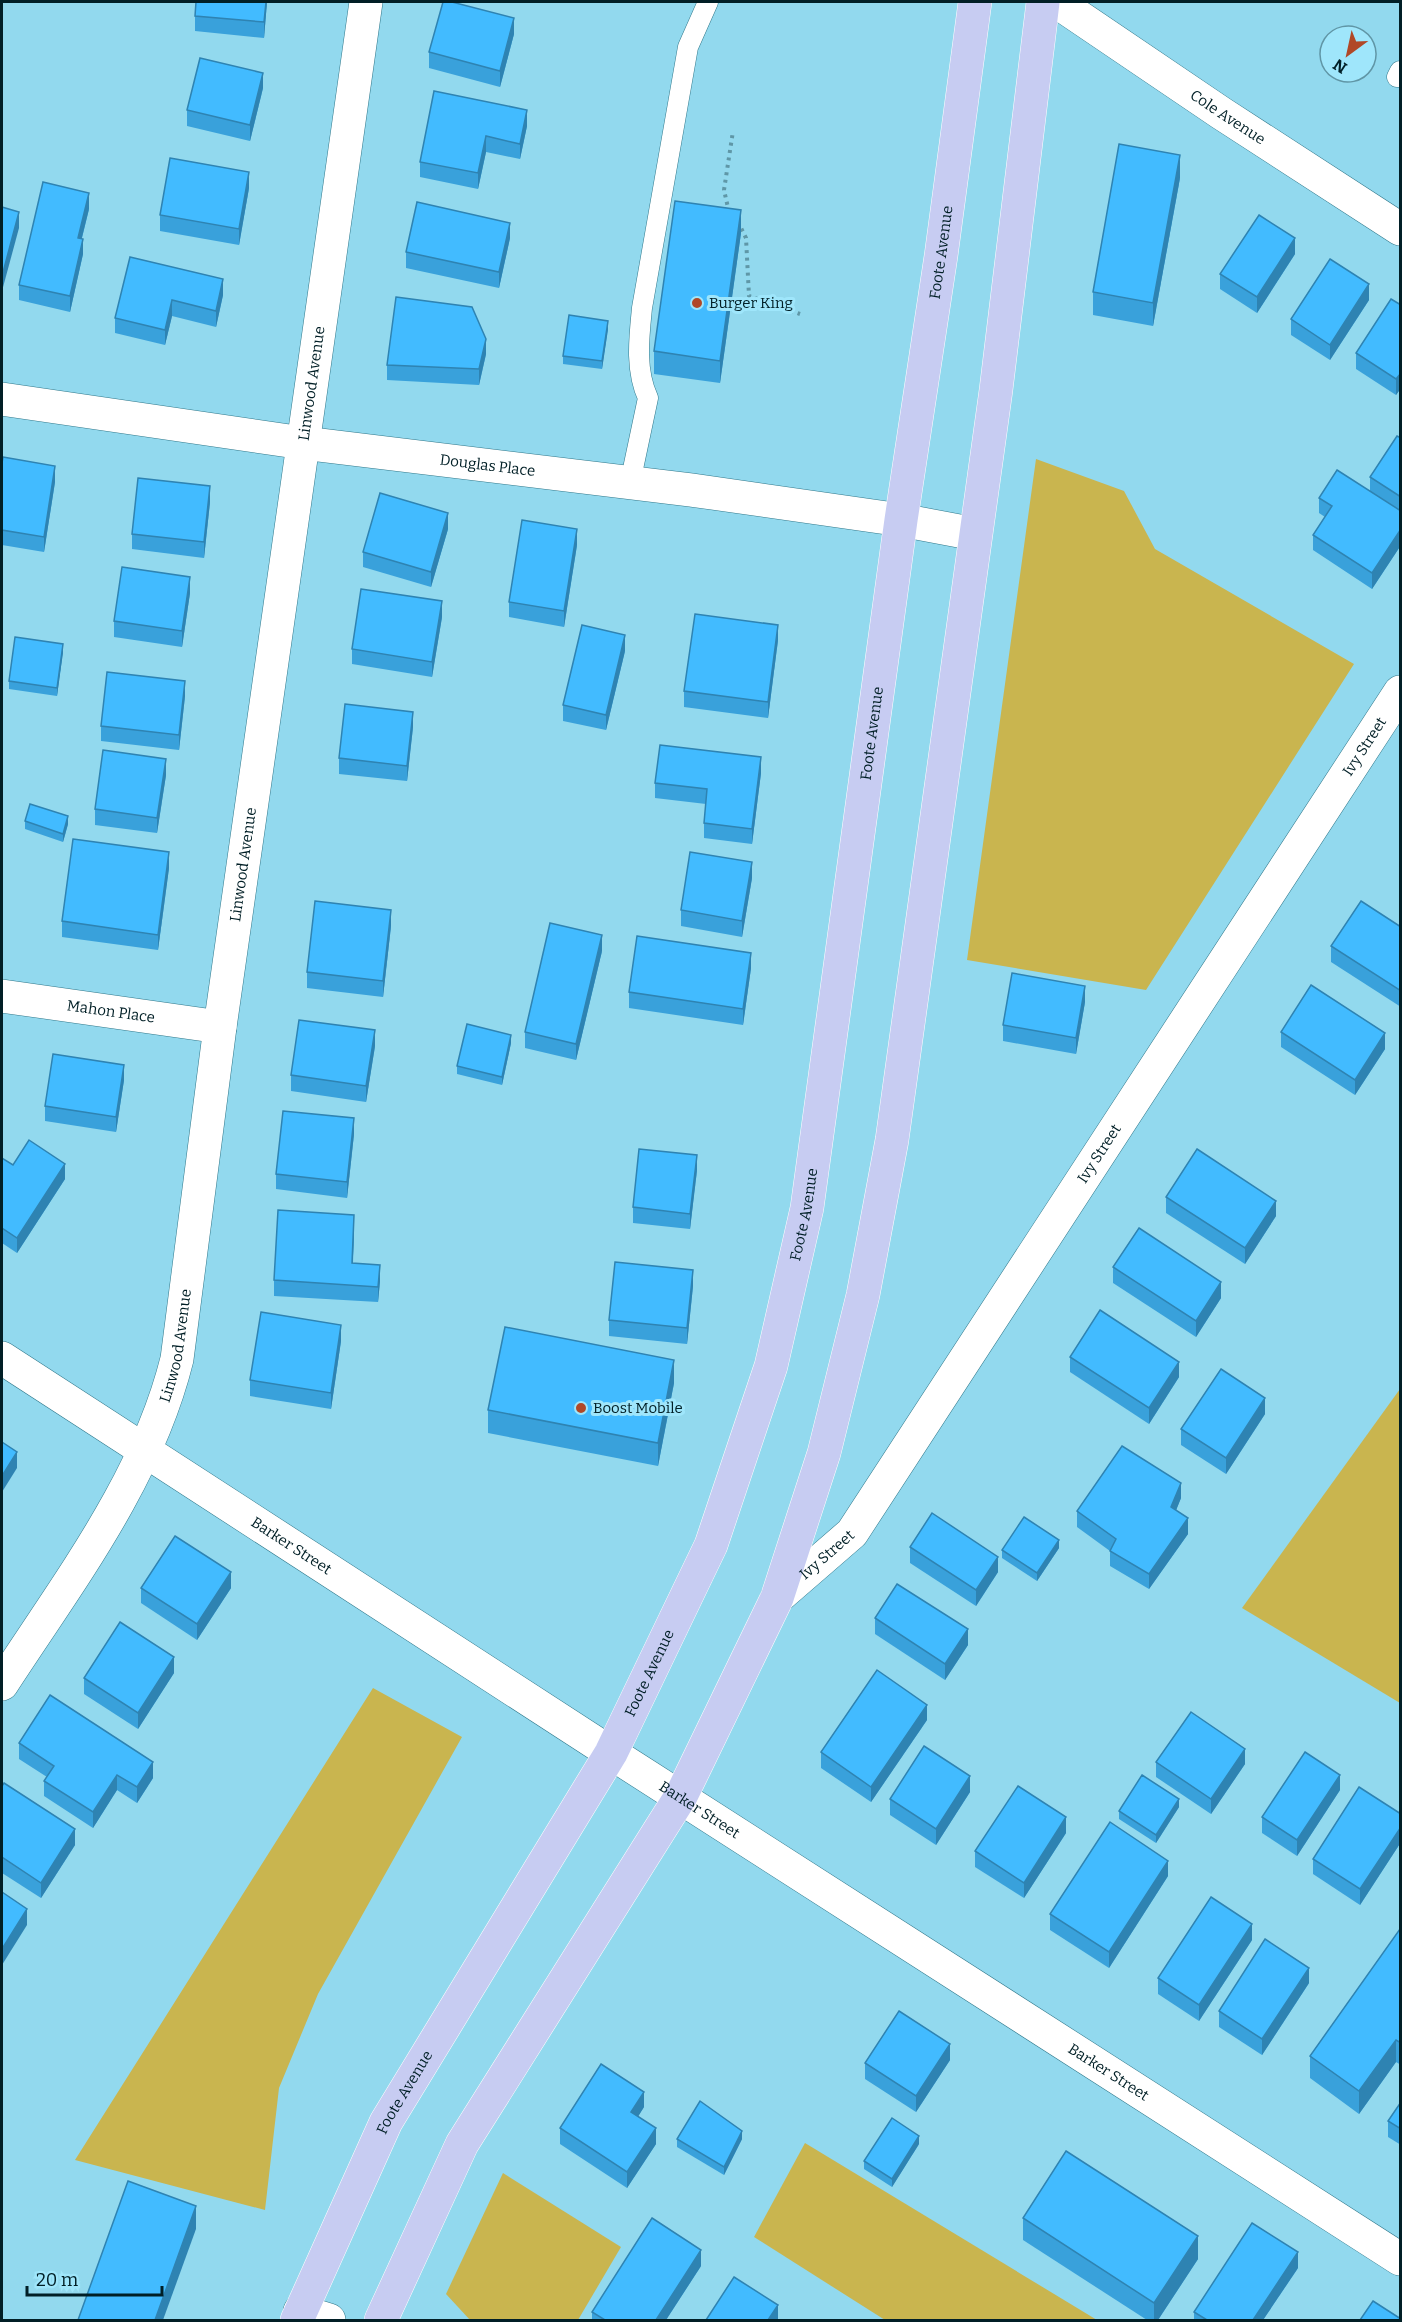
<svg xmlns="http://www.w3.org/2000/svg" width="1402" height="2322" font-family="Bitter,serif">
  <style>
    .green { fill: #c9b54f }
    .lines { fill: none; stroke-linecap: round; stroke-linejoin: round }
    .service-casing { stroke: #30788b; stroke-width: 21 }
    .minor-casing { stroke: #30788b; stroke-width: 34 }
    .trunk-casing { stroke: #fff; stroke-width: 34 }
    .path { stroke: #5f97a7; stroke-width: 4; stroke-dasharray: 3 4.5; stroke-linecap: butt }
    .service { stroke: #fff; stroke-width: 20 }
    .minor { stroke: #fff; stroke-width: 33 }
    .trunk { stroke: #c7ccf2; stroke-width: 33 }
    .wall { fill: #39a1db }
    .shaded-wall { fill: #2e83b2 }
    .building { fill: #42bbff; stroke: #2e83b2; stroke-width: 1.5 }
    .poi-dot { fill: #b04827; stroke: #9fe6fb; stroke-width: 2 }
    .labels { text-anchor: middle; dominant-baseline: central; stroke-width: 6; stroke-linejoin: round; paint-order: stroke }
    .street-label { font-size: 15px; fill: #011f26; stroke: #9fe6fb }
    .poi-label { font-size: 15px; fill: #011f26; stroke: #9fe6fb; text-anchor: start }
  </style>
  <rect width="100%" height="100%" fill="#92d9ee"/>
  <g class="green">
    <polygon points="1036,459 1124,491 1155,549 1354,664 1146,990 967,960"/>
    <polygon points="1400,1389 1400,1703 1242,1608"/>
    <polygon points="373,1688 462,1737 318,1994 279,2088 265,2210 75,2160"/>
    <polygon points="805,2143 1097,2320 885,2320 754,2237"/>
    <polygon points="503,2173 621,2247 578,2320 470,2320 446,2294"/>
  </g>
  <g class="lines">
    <defs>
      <g id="service">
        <polyline points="1397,77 1400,71"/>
        <path d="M630,483L648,398C635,370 639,338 642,308L688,47L708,2"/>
      </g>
      <g id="minor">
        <path id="s1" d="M1057,2L1221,113L1400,229"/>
        <path id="s2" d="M2,399L303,443L691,490L901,520L975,534"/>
        <path id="s3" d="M2,996L220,1027"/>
        <path id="s4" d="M2,1358L611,1753L1400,2259"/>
        <path id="s5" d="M777,1598L852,1533L1400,692"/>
        <path id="s6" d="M2,1684C69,1581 147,1480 177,1359L220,1027L366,2"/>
        <polyline points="300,2311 329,2320"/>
      </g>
      <g id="trunk">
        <path id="s7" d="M297,2320L386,2122L611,1753L711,1545L771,1366L807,1208L901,520L941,256L975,2"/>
        <polyline points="381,2320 462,2144 681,1796 777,1598 824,1453 863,1295 892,1140 996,390 1043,2"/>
      </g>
    </defs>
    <use href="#service" class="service-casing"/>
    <use href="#minor" class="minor-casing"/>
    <use href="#trunk" class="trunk-casing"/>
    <g class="path">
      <polyline points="729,212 724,190 733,131"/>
      <polyline points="738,222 746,238 749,296 800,314"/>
    </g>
    <use href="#service" class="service"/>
    <use href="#minor" class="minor"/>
    <use href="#trunk" class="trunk"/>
  </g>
  <g class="wall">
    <polygon points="267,2 264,38 195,31 195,16"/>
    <polygon points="514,34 500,87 429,68 429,52"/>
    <polygon points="263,88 250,141 187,126 187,110"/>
    <polygon points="434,91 527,126 520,159 486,152 478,189 420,177 420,162"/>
    <polygon points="1180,178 1153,326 1093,315 1093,292"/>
    <polygon points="249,188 239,245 160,231 160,215"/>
    <polygon points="89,209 82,238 83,254 70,312 19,300 19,285"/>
    <polygon points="741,233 720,383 654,374 654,351"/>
    <polygon points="510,238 499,288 406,268 406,252"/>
    <polygon points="1295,254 1257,313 1220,289 1220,274"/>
    <polygon points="223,279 223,295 216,327 172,316 165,345 115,333 115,318"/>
    <polygon points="1369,300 1330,360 1291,335 1291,319"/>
    <polygon points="1401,305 1401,388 1396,395 1356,369 1356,353"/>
    <polygon points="608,329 602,369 563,364 563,356"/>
    <polygon points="486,354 479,385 387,380 387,365"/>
    <polygon points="1401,438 1401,545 1372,589 1313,550 1313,535 1325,517 1319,513 1319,498 1370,491 1370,477"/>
    <polygon points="2,463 55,482 44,552 2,545"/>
    <polygon points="210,502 204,558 132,549 132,534"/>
    <polygon points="448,529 431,587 363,567 363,552"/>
    <polygon points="577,545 564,627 509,617 509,602"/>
    <polygon points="190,593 182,647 114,637 114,621"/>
    <polygon points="442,617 432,677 352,664 352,649"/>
    <polygon points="778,640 768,718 684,707 684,691"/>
    <polygon points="625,651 606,730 563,721 563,705"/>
    <polygon points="63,652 57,696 9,689 9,681"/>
    <polygon points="185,696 179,750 101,741 101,726"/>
    <polygon points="413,727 407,781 339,774 339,758"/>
    <polygon points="761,773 752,844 704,838 704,823 706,804 655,798 655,783"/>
    <polygon points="166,775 157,833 95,825 95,809"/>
    <polygon points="25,821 68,824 63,842 25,829"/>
    <polygon points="169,868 158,950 62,937 62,921"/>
    <polygon points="752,878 742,937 681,926 681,910"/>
    <polygon points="391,926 383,997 307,988 307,972"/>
    <polygon points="1401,927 1401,1007 1331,962 1331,946"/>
    <polygon points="602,951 576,1060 525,1048 525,1032"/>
    <polygon points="751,968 743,1025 629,1008 629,992"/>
    <polygon points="1085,1002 1076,1054 1003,1041 1003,1025"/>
    <polygon points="1281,1032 1385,1049 1355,1095 1281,1047"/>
    <polygon points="511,1043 502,1085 457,1074 457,1066"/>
    <polygon points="375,1046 366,1102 291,1091 291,1075"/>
    <polygon points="124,1080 116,1132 45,1121 45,1106"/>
    <polygon points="354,1134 347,1198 276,1189 276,1174"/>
    <polygon points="2,1158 13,1165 65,1179 17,1253 2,1243"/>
    <polygon points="697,1170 690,1229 633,1223 633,1207"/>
    <polygon points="1166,1197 1276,1216 1245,1264 1166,1213"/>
    <polygon points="354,1231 353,1263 380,1281 378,1302 274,1296 274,1280"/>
    <polygon points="1113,1267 1221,1298 1196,1337 1113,1283"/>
    <polygon points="693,1286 687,1344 609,1336 609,1320"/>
    <polygon points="341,1341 331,1409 250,1396 250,1380"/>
    <polygon points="1070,1357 1179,1377 1149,1424 1070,1372"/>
    <polygon points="674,1383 658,1466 488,1433 488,1410"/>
    <polygon points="1265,1414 1226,1474 1181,1445 1181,1429"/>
    <polygon points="1181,1498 1176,1510 1188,1534 1149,1589 1110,1566 1110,1551 1077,1527 1077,1511"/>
    <polygon points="910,1547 998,1572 976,1606 910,1563"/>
    <polygon points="1059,1548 1037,1581 1002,1558 1002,1550"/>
    <polygon points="141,1588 231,1588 197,1640 141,1603"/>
    <polygon points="875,1618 968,1645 945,1680 875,1634"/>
    <polygon points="174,1673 138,1729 84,1694 84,1678"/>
    <polygon points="927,1720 871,1802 821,1768 821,1752"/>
    <polygon points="19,1743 153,1778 137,1803 117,1790 93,1828 44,1796 44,1781 47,1777 19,1759"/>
    <polygon points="1156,1762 1245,1764 1211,1814 1156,1777"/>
    <polygon points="2,1786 75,1845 41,1898 2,1873"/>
    <polygon points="1340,1790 1297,1856 1262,1833 1262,1817"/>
    <polygon points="970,1792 936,1845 890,1815 890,1799"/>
    <polygon points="1179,1807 1156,1843 1119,1819 1119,1811"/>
    <polygon points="1401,1814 1401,1842 1360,1905 1313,1874 1313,1859"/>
    <polygon points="1066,1833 1024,1898 975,1867 975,1851"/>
    <polygon points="1168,1876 1109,1968 1050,1930 1050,1914"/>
    <polygon points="1400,1929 1401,2065 1396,2062 1359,2114 1310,2078 1310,2056"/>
    <polygon points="1252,1940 1199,2021 1158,1994 1158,1978"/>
    <polygon points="1309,1983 1262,2055 1219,2027 1219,2011"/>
    <polygon points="950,2060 916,2112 865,2079 865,2063"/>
    <polygon points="1401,2102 1401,2145 1388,2137 1388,2121"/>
    <polygon points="644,2107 638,2116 656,2144 627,2188 560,2144 560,2128"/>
    <polygon points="677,2139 742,2139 724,2175 677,2147"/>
    <polygon points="919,2144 892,2187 864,2169 864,2161"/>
    <polygon points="1023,2218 1198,2259 1158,2320 1147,2320 1023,2240"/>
    <polygon points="701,2266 666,2320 592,2320 592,2312"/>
    <polygon points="1298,2268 1263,2320 1194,2320 1194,2312"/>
  </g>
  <g class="shaded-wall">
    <polygon points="266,2 267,2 264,38 264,22"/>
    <polygon points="514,18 514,34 500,87 500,71"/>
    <polygon points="263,73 263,88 250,141 250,125"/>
    <polygon points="527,110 527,126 520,159 520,144"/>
    <polygon points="486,136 486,152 478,189 478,173"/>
    <polygon points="1180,155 1180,178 1153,326 1153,303"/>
    <polygon points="249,172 249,188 239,245 239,229"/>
    <polygon points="89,193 89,209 78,253 78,238"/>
    <polygon points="741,210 741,233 720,383 720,361"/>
    <polygon points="19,212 19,228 2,291 2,276"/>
    <polygon points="510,223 510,238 499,288 499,272"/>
    <polygon points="1295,238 1295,254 1257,313 1257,297"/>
    <polygon points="83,239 83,254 70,312 70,296"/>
    <polygon points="223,279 223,295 216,327 216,311"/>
    <polygon points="1369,284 1369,300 1330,360 1330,345"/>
    <polygon points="172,300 172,316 165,345 165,330"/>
    <polygon points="608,321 608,329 602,369 602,361"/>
    <polygon points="486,339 486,354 479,385 479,369"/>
    <polygon points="1401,373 1401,388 1396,395 1396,379"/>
    <polygon points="55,466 55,482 44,552 44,537"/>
    <polygon points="210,486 210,502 204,558 204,542"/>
    <polygon points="448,513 448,529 431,587 431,572"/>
    <polygon points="577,529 577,545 564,627 564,611"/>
    <polygon points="1401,529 1401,545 1372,589 1372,573"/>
    <polygon points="190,577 190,593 182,647 182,631"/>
    <polygon points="442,601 442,617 432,677 432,662"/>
    <polygon points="778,625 778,640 768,718 768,702"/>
    <polygon points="625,635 625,651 606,730 606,715"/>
    <polygon points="63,644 63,652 57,696 57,688"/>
    <polygon points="185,681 185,696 179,750 179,735"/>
    <polygon points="413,712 413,727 407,781 407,766"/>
    <polygon points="761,757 761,773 752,844 752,829"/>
    <polygon points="166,759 166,775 157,833 157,818"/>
    <polygon points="68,816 68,824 63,842 63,834"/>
    <polygon points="169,852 169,868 158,950 158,935"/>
    <polygon points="752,862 752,878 742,937 742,921"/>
    <polygon points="391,910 391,926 383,997 383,981"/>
    <polygon points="602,935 602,951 576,1060 576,1044"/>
    <polygon points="751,953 751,968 743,1025 743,1009"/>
    <polygon points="1085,986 1085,1002 1076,1054 1076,1038"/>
    <polygon points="375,1030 375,1046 366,1102 366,1086"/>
    <polygon points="1385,1033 1385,1049 1355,1095 1355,1080"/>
    <polygon points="511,1035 511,1043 502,1085 502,1077"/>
    <polygon points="124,1065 124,1080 116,1132 116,1117"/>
    <polygon points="354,1118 354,1134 347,1198 347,1182"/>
    <polygon points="697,1155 697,1170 690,1229 690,1214"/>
    <polygon points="65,1164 65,1179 17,1253 17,1238"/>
    <polygon points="1276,1201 1276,1216 1245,1264 1245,1248"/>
    <polygon points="354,1215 354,1231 352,1279 352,1263"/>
    <polygon points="380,1265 380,1281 378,1302 378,1287"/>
    <polygon points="693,1270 693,1286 687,1344 687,1328"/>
    <polygon points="1221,1282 1221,1298 1196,1337 1196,1321"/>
    <polygon points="341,1325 341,1341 331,1409 331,1393"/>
    <polygon points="674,1360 674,1383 658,1466 658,1443"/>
    <polygon points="1179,1362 1179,1377 1149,1424 1149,1408"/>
    <polygon points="1265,1398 1265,1414 1226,1474 1226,1458"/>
    <polygon points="17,1452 17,1468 2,1492 2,1476"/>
    <polygon points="1181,1483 1181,1498 1171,1523 1171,1507"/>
    <polygon points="1188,1518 1188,1534 1149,1589 1149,1574"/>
    <polygon points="1059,1540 1059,1548 1037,1581 1037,1573"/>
    <polygon points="998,1557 998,1572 976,1606 976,1590"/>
    <polygon points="231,1572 231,1588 197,1640 197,1624"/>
    <polygon points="968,1629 968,1645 945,1680 945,1664"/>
    <polygon points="174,1657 174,1673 138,1729 138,1713"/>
    <polygon points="927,1705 927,1720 871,1802 871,1787"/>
    <polygon points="1245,1749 1245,1764 1211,1814 1211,1799"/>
    <polygon points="153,1762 153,1778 137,1803 137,1787"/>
    <polygon points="117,1775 117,1790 93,1828 93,1812"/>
    <polygon points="1340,1775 1340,1790 1297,1856 1297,1840"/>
    <polygon points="970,1776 970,1792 936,1845 936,1829"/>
    <polygon points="1179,1799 1179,1807 1156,1843 1156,1835"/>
    <polygon points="1066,1817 1066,1833 1024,1898 1024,1883"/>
    <polygon points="1401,1827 1401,1842 1360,1905 1360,1889"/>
    <polygon points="75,1829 75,1845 41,1898 41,1883"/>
    <polygon points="1168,1861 1168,1876 1109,1968 1109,1952"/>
    <polygon points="27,1909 27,1925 2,1965 2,1949"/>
    <polygon points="1252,1924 1252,1940 1199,2021 1199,2005"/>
    <polygon points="1309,1968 1309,1983 1262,2055 1262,2039"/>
    <polygon points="1396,2040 1396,2062 1359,2114 1359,2091"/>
    <polygon points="950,2044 950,2060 916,2112 916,2096"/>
    <polygon points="644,2092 644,2107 631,2128 631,2112"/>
    <polygon points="656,2128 656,2144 627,2188 627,2172"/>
    <polygon points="742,2131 742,2139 724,2175 724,2167"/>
    <polygon points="919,2136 919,2144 892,2187 892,2179"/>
    <polygon points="196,2206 196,2229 163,2320 155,2320"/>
    <polygon points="1198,2236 1198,2259 1158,2320 1154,2320 1154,2303"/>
    <polygon points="701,2250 701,2266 666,2320 656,2320"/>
    <polygon points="1298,2252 1298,2268 1263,2320 1253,2320"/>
    <polygon points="778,2305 778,2320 768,2320"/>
  </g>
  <g class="building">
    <polygon points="196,2 266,2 264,22 195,16"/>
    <polygon points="443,2 452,2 514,18 500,71 429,52"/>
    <polygon points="200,58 263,73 250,125 187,110"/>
    <polygon points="434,91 527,110 520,144 486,136 478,173 420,162"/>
    <polygon points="1119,144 1180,155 1153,303 1093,292"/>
    <polygon points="170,158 249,172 239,229 160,215"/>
    <polygon points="43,182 89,193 78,238 83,239 70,296 19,285"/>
    <polygon points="675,201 741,210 720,361 654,351"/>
    <polygon points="417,202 510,223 499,272 406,252"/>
    <polygon points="2,207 19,212 2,276"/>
    <polygon points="1259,215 1295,238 1257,297 1220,274"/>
    <polygon points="130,257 223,279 216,311 172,300 165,330 115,318"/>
    <polygon points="1330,259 1369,284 1330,345 1291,319"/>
    <polygon points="396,297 472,307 486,339 479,369 387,365"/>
    <polygon points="1391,299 1401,305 1401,373 1396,379 1356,353"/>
    <polygon points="569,315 608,321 602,361 563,356"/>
    <polygon points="1397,436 1401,438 1401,497 1370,477"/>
    <polygon points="3,457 55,466 44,537 2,530 2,463"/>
    <polygon points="1337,470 1401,511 1401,529 1372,573 1313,535 1332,506 1319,498"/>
    <polygon points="138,478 210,486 204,542 132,534"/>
    <polygon points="380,493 448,513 431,572 363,552"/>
    <polygon points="522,520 577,529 564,611 509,602"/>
    <polygon points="122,567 190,577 182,631 114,621"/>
    <polygon points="361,589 442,601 432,662 352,649"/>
    <polygon points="695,614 778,625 768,702 684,691"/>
    <polygon points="582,625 625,635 606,715 563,705"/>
    <polygon points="15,637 63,644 57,688 9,681"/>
    <polygon points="107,672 185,681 179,735 101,726"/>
    <polygon points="345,704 413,712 407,766 339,758"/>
    <polygon points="660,745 761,757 752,829 704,823 707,789 655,783"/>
    <polygon points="103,750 166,759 157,818 95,809"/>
    <polygon points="30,804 68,816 63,834 25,821"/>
    <polygon points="73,839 169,852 158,935 62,921"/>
    <polygon points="690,852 752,862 742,921 681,910"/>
    <polygon points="315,901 391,910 383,981 307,972"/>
    <polygon points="1361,901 1401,927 1401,991 1331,946"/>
    <polygon points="550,923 602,935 576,1044 525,1032"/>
    <polygon points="637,936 751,953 743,1009 629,992"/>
    <polygon points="1012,973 1085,986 1076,1038 1003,1025"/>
    <polygon points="1311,985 1385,1033 1355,1080 1281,1032"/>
    <polygon points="299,1020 375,1030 366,1086 291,1075"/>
    <polygon points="467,1024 511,1035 502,1077 457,1066"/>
    <polygon points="53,1054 124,1065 116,1117 45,1106"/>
    <polygon points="283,1111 354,1118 347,1182 276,1174"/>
    <polygon points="29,1140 65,1164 17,1238 2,1228 2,1158 13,1165"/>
    <polygon points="639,1149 697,1155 690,1214 633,1207"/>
    <polygon points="1197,1149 1276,1201 1245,1248 1166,1197"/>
    <polygon points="278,1210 354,1215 352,1263 380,1265 378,1287 274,1280"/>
    <polygon points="1139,1228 1221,1282 1196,1321 1113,1267"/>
    <polygon points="615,1262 693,1270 687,1328 609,1320"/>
    <polygon points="1100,1310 1179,1362 1149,1408 1070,1357"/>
    <polygon points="261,1312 341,1325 331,1393 250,1380"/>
    <polygon points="505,1327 674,1360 658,1443 488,1410"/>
    <polygon points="1221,1369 1265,1398 1226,1458 1181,1429"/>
    <polygon points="2,1442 17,1452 2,1476"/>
    <polygon points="1122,1446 1181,1483 1171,1507 1188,1518 1149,1574 1110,1551 1116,1539 1077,1511"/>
    <polygon points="932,1513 998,1557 976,1590 910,1547"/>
    <polygon points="1024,1517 1059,1540 1037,1573 1002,1550"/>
    <polygon points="175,1536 231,1572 197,1624 141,1588"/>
    <polygon points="897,1584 968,1629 945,1664 875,1618"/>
    <polygon points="120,1622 174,1657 138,1713 84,1678"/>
    <polygon points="877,1670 927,1705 871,1787 821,1752"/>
    <polygon points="50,1695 153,1762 137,1787 117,1775 93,1812 44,1781 54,1766 19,1743"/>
    <polygon points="1191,1712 1245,1749 1211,1799 1156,1762"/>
    <polygon points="924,1746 970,1776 936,1829 890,1799"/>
    <polygon points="1305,1752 1340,1775 1297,1840 1262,1817"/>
    <polygon points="1142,1775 1179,1799 1156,1835 1119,1811"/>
    <polygon points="4,1783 75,1829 41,1883 2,1857 2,1786"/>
    <polygon points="1018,1786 1066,1817 1024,1883 975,1851"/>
    <polygon points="1359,1787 1401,1814 1401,1827 1360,1889 1313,1859"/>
    <polygon points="1110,1822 1168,1861 1109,1952 1050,1914"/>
    <polygon points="2,1892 27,1909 2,1949"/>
    <polygon points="1211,1897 1252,1924 1199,2005 1158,1978"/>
    <polygon points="1400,1929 1401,2043 1396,2040 1359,2091 1310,2056"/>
    <polygon points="1265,1939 1309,1968 1262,2039 1219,2011"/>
    <polygon points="899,2011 950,2044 916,2096 865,2063"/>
    <polygon points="601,2064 644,2092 631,2112 656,2128 627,2172 560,2128"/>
    <polygon points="700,2101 742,2131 724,2167 677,2139"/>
    <polygon points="1401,2102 1401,2129 1388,2121"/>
    <polygon points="892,2118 919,2136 892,2179 864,2161"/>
    <polygon points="1066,2151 1198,2236 1154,2303 1023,2218"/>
    <polygon points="128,2181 196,2206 155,2320 78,2320"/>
    <polygon points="652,2218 701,2250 656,2320 605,2320 592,2312"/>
    <polygon points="1252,2223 1298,2252 1253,2320 1207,2320 1194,2312"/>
    <polygon points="734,2277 778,2305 768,2320 706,2320"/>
    <polygon points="1373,2301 1401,2319 1401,2320 1360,2320"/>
  </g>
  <g class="poi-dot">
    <circle cx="697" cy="303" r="6"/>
    <circle cx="581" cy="1408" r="6"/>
  </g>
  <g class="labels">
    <g class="street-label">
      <text stroke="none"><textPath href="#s1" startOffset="206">Cole Avenue</textPath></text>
      <text stroke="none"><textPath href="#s7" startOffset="2196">Foote Avenue</textPath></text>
      <text stroke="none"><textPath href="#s6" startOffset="1356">Linwood Avenue</textPath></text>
      <text stroke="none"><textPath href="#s2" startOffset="490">Douglas Place</textPath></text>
      <text stroke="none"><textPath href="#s7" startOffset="1710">Foote Avenue</textPath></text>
      <text stroke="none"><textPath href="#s5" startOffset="1038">Ivy Street</textPath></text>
      <text stroke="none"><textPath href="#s6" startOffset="870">Linwood Avenue</textPath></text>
      <text stroke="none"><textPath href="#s3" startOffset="110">Mahon Place</textPath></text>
      <text stroke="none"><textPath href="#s5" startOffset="552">Ivy Street</textPath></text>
      <text stroke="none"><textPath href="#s7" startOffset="1224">Foote Avenue</textPath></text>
      <text stroke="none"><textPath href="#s6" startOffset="384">Linwood Avenue</textPath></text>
      <text stroke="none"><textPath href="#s4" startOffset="345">Barker Street</textPath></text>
      <text stroke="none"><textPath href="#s5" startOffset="66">Ivy Street</textPath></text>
      <text stroke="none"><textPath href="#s7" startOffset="738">Foote Avenue</textPath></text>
      <text stroke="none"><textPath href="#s4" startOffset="831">Barker Street</textPath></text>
      <text stroke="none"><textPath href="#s4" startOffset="1317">Barker Street</textPath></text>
      <text stroke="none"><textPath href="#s7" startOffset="252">Foote Avenue</textPath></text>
    </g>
    <g class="poi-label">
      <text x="709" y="303">Burger King</text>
      <text x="593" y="1408">Boost Mobile</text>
    </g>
  </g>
  <rect width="1402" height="2322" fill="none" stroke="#011f26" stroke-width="6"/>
  <g transform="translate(1348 54) rotate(213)"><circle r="28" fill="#9fe6fb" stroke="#6096a6" stroke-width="1.5"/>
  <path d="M0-4.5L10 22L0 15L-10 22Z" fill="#b04827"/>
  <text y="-9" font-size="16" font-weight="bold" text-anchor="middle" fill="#011f26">N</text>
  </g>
  <path d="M27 2286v9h135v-9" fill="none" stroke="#011f26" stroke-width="3"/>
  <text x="36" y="2286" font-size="18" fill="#011f26" stroke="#9fe6fb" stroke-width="4.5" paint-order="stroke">20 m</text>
</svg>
